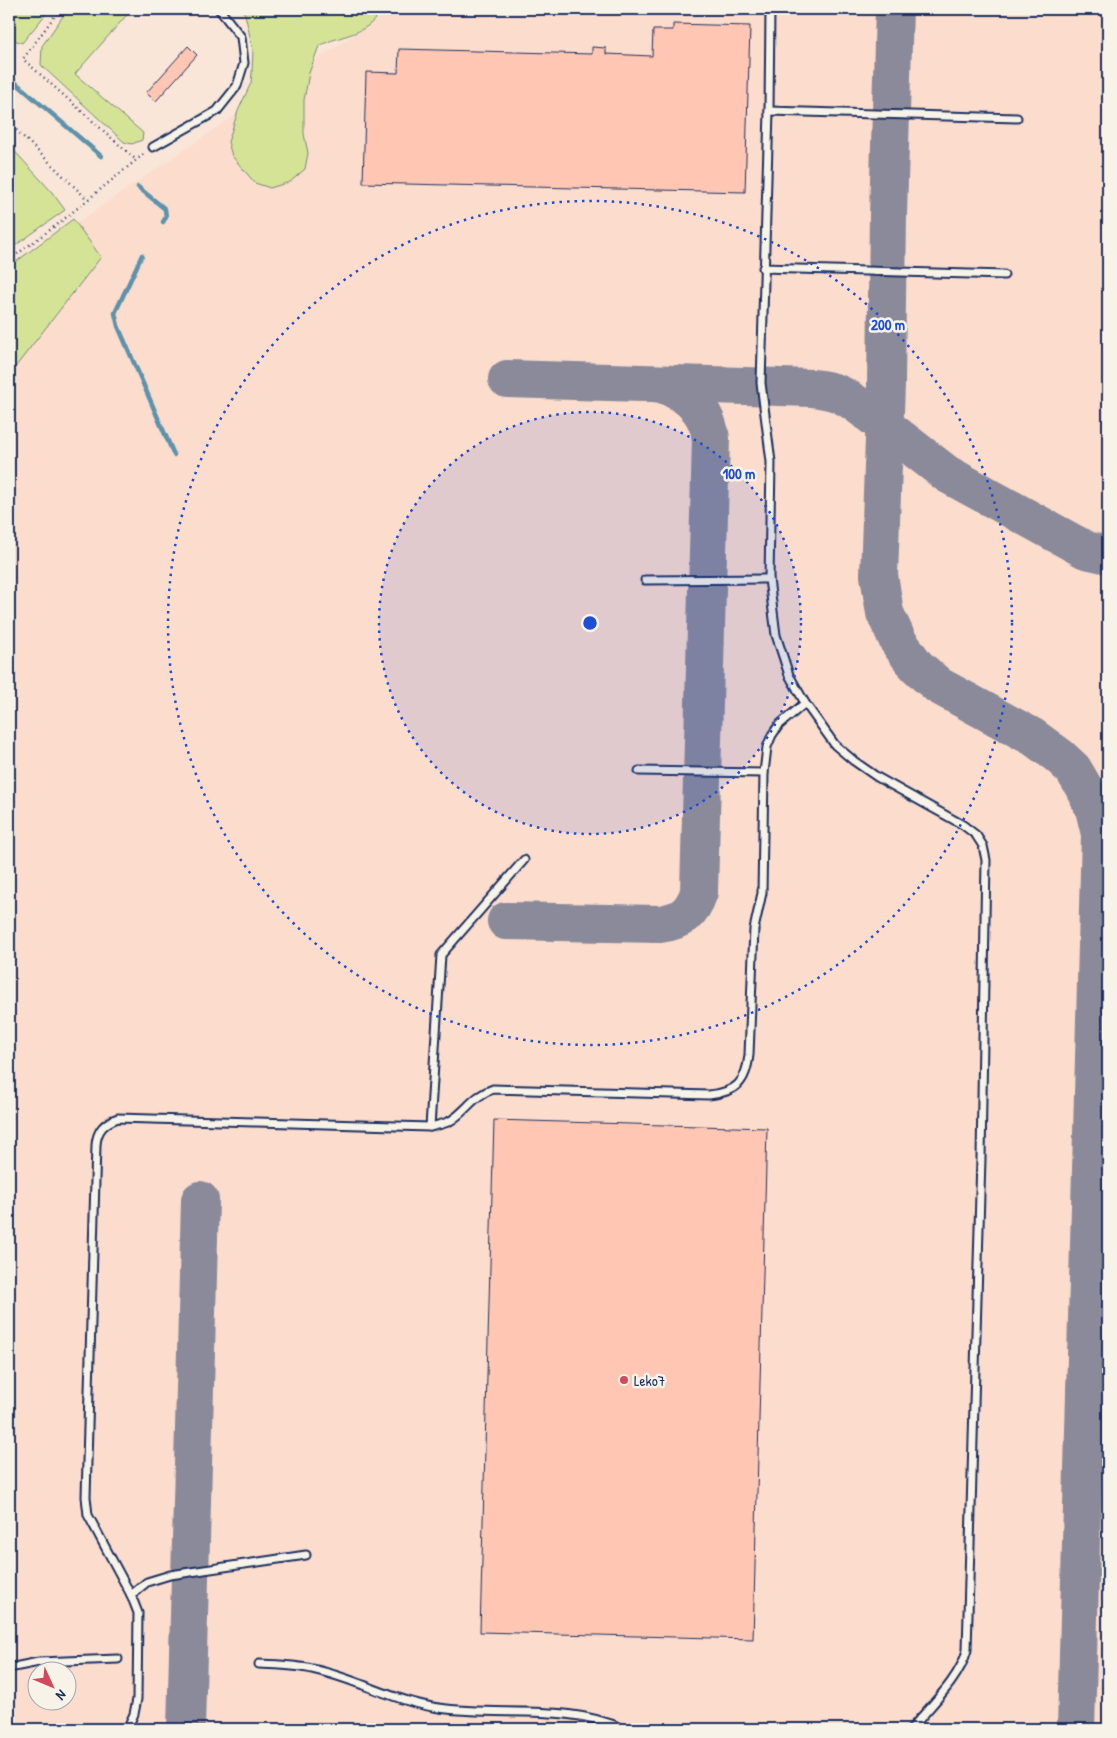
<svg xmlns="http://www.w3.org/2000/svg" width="1117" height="1738" font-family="'Patrick Hand',sans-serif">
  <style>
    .built { fill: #fbdccd; fill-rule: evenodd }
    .green { fill: #d5e396; stroke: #78897a }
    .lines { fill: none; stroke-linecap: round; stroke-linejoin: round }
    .stream { stroke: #5b92ac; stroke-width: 4.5 }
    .taxiway { stroke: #8a8a9b; stroke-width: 38 }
    .building { fill: #ffc6b3; stroke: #1b2f5e }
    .service-casing { stroke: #1b2f5e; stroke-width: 11 }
    .path { stroke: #1b2f5e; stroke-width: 2.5; stroke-dasharray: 1 4; stroke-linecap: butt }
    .service { stroke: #f7f3e8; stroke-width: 7 }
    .ring { fill: none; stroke: #1d4ed8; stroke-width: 2.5; stroke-dasharray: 2.5 5 }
    .poi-dot { fill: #d1495b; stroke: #f7f3e8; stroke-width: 2 }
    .labels { text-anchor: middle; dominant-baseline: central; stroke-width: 5; stroke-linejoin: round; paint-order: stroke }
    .poi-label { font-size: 15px; fill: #1b2f5e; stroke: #f7f3e8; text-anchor: start }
    .centre { fill: #1d4ed8; stroke: #f7f3e8; stroke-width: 2.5 }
    .ring-label { font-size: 15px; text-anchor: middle; font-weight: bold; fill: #1d4ed8; stroke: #f7f3e8; stroke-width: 5; stroke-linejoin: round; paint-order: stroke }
  </style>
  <rect width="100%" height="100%" fill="#f9e6d8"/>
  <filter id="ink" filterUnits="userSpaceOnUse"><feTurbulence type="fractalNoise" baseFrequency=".02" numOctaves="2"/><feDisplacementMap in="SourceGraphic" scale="10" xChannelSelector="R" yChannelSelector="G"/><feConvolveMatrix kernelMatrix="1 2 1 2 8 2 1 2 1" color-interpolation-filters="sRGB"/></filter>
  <g filter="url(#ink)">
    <path class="built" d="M392,9H1108V1729H9V269ZM38,1670H68V1700H38Z"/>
    <g class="green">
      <polygon points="9,9 50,9 22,43 9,38"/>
      <polygon points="68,9 132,9 75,74 143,133 142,140 132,144 124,142 41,65 42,46"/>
      <path d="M241,9H383C379,14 375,20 370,24C356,36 335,37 319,46L309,73L304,100V134L308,153L305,169L290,182L270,188L255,183L232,156L228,142L238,111L251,83L252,72L253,50L245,14Z"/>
      <polygon points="9,145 51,191 65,210 9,250"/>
      <polygon points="73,219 101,257 9,375 9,267"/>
    </g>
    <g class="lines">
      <g class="stream">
        <polyline points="9,77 101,156"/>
        <polyline points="138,187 165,209 166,217 163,222"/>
        <polyline points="142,255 115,313 118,326 174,455"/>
      </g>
      <g class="taxiway">
        <polyline points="894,9 888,214 886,385 879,575 885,613 898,641 917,667 939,686 1033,737 1059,756 1073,769 1083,786 1094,809 1100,834 1076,1729"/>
        <path d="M507,379L812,388C833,390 843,394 859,406L947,474L1086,550L1108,555"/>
        <path d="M506,921L660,924C682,921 692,913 699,892L711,439C707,409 688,394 662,384"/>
        <polyline points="186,1729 200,1200"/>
      </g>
    </g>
    <g class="building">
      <polygon points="673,24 750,26 745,192 363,183 366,72 398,73 399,49 592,54 592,47 606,48 606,54 652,56 653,30 673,30"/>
      <polygon points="188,46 197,55 156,101 146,93"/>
      <polygon points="494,1120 767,1128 753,1639 480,1632"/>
    </g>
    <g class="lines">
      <defs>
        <g id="service">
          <path d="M770,9L769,111L761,383L771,462L769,579L776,635L789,675L805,703L835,745L854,761L877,777L963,825L976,835L983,846L986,860L981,1158L967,1650C960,1679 930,1706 911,1729"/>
          <polyline points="769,111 1017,118"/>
          <polyline points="153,147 217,111 237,86 244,63 241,37 219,9"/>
          <polyline points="763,268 1004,275"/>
          <polyline points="645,580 769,579"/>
          <polyline points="639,771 764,773"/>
          <polyline points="430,1127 441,955 524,860"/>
          <polyline points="131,1595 147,1582 170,1575 306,1555"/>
          <path d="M259,1664C277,1665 295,1665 312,1669C356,1678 395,1702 439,1708C499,1717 568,1703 623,1729"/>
          <polyline points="9,1668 39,1662 118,1659"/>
          <path d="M127,1729L134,1714L137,1699L138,1613L131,1595L88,1515L86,1497L96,1145C97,1130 104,1123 118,1118L430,1127C437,1125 444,1124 450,1121C467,1111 472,1096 493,1089L709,1095C736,1092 746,1083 749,1055L754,929L762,893L764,773L767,747L772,735L779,725L805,703"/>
        </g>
      </defs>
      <use href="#service" class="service-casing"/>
      <g class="path">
        <polyline points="60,9 23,59 135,159"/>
        <polyline points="9,123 87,199"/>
        <polyline points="9,260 58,224 145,153"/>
      </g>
      <use href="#service" class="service"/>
    </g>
  </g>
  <circle cx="590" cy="623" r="211" fill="#1d4ed8" fill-opacity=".12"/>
  <g class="ring">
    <circle cx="590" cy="623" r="211"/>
    <circle cx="590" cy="623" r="422"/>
  </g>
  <circle class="poi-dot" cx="624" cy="1380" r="5"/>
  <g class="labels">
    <g class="poi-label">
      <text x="634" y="1380">Leko7</text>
    </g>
  </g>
  <circle cx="590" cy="623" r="8" class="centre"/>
  <g class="ring-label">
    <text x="888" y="330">200 m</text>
    <text x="739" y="479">100 m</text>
  </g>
  <rect width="1117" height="1738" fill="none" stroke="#f7f3e8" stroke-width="30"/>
  <rect x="15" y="15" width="1087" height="1708" fill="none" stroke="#1b2f5e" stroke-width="2" filter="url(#ink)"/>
  <g transform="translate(52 1686) rotate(134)"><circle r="24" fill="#f7f3e8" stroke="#9fa5b1"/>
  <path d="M0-4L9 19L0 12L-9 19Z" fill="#d1495b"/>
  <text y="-8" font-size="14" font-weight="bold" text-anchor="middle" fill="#1b2f5e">N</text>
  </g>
</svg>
